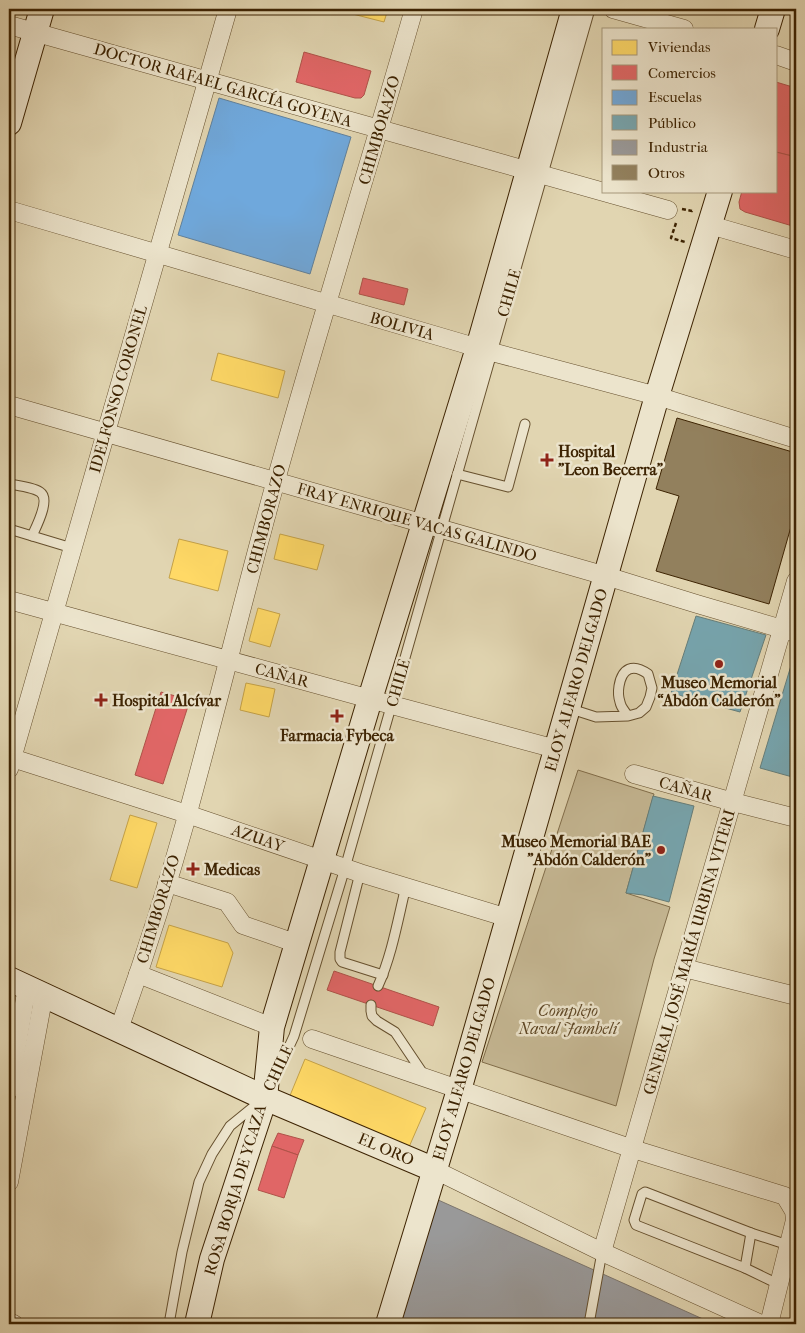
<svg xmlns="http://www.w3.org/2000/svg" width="805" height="1333" font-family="'IM FELL French Canon',serif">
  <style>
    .green { fill: #c5b793; stroke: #816d4a }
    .homes { fill: #ffd966; stroke: #c5a248 }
    .shops { fill: #e06666; stroke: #af5248 }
    .schools { fill: #6fa8dc; stroke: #60809b }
    .public { fill: #76a5af; stroke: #657e7b }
    .industry { fill: #999; stroke: #7d766c }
    .building { fill: #92805d; stroke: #3d2302 }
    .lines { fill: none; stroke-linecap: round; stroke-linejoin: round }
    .lane-casing { stroke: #66502e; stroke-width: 11 }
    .street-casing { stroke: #66502e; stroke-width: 19 }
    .secondary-casing { stroke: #3d2302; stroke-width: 26 }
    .path { stroke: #3d2302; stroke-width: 2.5; stroke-dasharray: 4 2.5; stroke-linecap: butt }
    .lane { stroke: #ece4cc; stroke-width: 9 }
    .street { stroke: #ece4cc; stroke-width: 18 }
    .secondary { stroke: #ece4cc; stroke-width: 24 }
    .poi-dot { fill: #8f2418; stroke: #ece4cc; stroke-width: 2 }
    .labels { text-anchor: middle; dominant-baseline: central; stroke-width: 5; stroke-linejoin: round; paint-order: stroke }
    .street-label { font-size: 16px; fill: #3d2302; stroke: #ece4cc }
    .poi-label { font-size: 16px; font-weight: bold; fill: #3d2302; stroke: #ece4cc; text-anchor: start }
    .park-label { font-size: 16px; font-style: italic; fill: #5f4826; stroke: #ece4cc }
  </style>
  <rect width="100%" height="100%" fill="#e1d5b1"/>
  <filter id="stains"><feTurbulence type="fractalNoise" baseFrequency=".004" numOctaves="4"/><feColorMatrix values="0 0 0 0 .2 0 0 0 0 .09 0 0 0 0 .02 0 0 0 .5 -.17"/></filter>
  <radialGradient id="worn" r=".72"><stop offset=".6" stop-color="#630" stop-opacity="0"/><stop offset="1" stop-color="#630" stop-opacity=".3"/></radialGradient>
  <polygon class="green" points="578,770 654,794 626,893 670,907 654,959 616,1106 482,1062"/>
  <g class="homes">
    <polygon points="333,9 388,9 384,22"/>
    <polygon points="218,353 285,371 278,398 211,380"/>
    <polygon points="280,534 324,545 317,570 274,559"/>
    <polygon points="179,539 228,551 218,591 169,578"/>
    <polygon points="258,608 280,614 270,647 249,641"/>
    <polygon points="246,683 275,689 269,717 240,710"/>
    <polygon points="130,815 157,823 137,888 110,880"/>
    <polygon points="169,925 228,943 233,953 222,987 156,967"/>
    <polygon points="305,1059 426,1108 409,1147 289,1098"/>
  </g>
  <g class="shops">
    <polygon points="304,52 371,71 364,95 361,98 355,98 296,82"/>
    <polygon points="776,82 796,88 796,157 776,152"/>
    <polygon points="776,152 796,157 796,227 745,212 740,209 739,202 742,191 776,191"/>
    <polygon points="363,278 408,289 404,305 359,294"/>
    <polygon points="161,692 190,700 163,784 135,775"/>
    <polygon points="334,971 439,1007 433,1026 327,990"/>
    <polygon points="278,1133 304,1140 298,1155 272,1146"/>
    <polygon points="272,1146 298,1155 284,1198 258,1190"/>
  </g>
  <polygon class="schools" points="219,98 351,137 310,274 178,235"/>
  <g class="public">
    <polygon points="696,616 766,635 740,712 671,693"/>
    <polygon points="796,649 796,778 760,768"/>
    <polygon points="653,796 694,806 669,902 643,895 626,893"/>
  </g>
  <polygon class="industry" points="436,1199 714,1324 400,1324"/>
  <polygon class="building" points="677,418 796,453 796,509 769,604 656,571 679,496 656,489"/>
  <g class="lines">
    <defs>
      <g id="lane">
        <polyline points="457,474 508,487 525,424"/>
        <path d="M9,484C16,485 34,488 40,492C51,499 36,527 32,536"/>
        <polyline points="9,529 72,548"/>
        <path d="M568,708L596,717L628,716L639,713L646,707L650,697L652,688L648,674C633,663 622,668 619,686C618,692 618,696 620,702C621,708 625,711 628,716"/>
        <polyline points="360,873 340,952 340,959 342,962 383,975"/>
        <path d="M378,986C392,955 398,919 406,886"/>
        <polyline points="371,1005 371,1011 372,1016 377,1021 395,1032 424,1075"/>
        <polyline points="276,1075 294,1036 345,868 590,9"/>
        <polyline points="745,1268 751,1233"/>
        <polyline points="778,1284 745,1268 636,1225 634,1220 642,1194 645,1192 751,1233 788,1245"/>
        <polyline points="169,1324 182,1252 199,1182 212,1154 230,1126 257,1104"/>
        <polyline points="589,1324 602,1252"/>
      </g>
      <g id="street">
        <polyline points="613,9 684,29"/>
        <polyline points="9,25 668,210"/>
        <polyline points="776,55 796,62"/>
        <polyline points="9,210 492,352 657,396 796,439"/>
        <polyline points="710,225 796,250"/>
        <polyline points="9,405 606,576 697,604 796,633"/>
        <polyline points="9,600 392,705 556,749"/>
        <polyline points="9,757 187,814 360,873 508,918"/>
        <polyline points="9,769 228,9"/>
        <polyline points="634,774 733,802 796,818"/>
        <polyline points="167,883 227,902 243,925 298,944"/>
        <polyline points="684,968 796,996"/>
        <polyline points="138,974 272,1027"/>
        <path d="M119,1029C144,959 167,888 187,816C218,704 245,592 276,480C320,322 369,166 414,9"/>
        <polyline points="312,1039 633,1149 785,1196 794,1211 795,1220 769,1324"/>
        <polyline points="9,1090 27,987"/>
        <polyline points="435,1170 602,1252 761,1324"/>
        <polyline points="9,1182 44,994"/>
        <polyline points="602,1252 796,581"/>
        <polyline points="9,1322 14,1324"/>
      </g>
      <g id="secondary">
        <polyline points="767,29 773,9"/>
        <polyline points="9,123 42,9"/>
        <polyline points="9,979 265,1098 435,1170"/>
        <polyline points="197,1324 212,1259 265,1098 272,1027 370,699 478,348 574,9"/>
        <polyline points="388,1324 459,1090 657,396 720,191"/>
      </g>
    </defs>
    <use href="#lane" class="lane-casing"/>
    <use href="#street" class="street-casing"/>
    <use href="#secondary" class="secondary-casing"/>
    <g class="path">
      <polyline points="682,209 692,211 693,210"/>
      <polyline points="676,223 671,238 685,242"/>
    </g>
    <use href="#lane" class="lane"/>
    <use href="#street" class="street"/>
    <use href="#secondary" class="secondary"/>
  </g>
  <g class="poi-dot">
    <path d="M544.5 452.5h5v5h5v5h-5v5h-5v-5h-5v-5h5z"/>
    <circle cx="719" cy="664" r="5"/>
    <path d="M98.5 692.5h5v5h5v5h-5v5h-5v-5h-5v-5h5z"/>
    <path d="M334.5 708.5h5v5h5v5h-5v5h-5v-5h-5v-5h5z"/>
    <circle cx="661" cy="850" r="5"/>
    <path d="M190.5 861.5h5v5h5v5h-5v5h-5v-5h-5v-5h5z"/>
  </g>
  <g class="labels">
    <g class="street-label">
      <text transform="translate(223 85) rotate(16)">DOCTOR RAFAEL GARCÍA GOYENA</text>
      <text transform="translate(379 130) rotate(-74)">CHIMBORAZO</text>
      <text transform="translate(509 293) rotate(-74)">CHILE</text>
      <text transform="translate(402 326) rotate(16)">BOLIVIA</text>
      <text transform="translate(118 389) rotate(-74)">IDELFONSO CORONEL</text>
      <text transform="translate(266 519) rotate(-75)">CHIMBORAZO</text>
      <text transform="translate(417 522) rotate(16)">FRAY ENRIQUE VACAS GALINDO</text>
      <text transform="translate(282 675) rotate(15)">CAÑAR</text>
      <text transform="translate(576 680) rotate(-74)">ELOY ALFARO DELGADO</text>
      <text transform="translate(398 683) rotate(-74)">CHILE</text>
      <text transform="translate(686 789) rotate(16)">CAÑAR</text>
      <text transform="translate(258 838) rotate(19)">AZUAY</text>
      <text transform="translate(158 909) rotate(-73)">CHIMBORAZO</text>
      <text transform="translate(689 952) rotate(-74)">GENERAL JOSÉ MARÍA URBINA VITERI</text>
      <text transform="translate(278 1068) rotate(-65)">CHILE</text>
      <text transform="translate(464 1069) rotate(-74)">ELOY ALFARO DELGADO</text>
      <text transform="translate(386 1149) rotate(23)">EL ORO</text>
      <text transform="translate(235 1190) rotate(-73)">ROSA BORJA DE YCAZA</text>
    </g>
    <g class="poi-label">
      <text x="558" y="451">Hospital<tspan x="558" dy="18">"Leon Becerra"</tspan></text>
      <text x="719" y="682" text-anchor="middle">Museo Memorial<tspan x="719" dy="18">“Abdón Calderón”</tspan></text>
      <text x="112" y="700">Hospital Alcívar</text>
      <text x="337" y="735" text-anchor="middle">Farmacia Fybeca</text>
      <text x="651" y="841" text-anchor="end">Museo Memorial BAE<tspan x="651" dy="18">"Abdón Calderón"</tspan></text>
      <text x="204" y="869">Medicas</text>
    </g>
    <g class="park-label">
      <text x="568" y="1010">Complejo<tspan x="568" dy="18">Naval Jambelí</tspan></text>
    </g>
  </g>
  <rect width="805" height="1333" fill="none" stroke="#e1d5b1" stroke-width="30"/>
  <rect x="10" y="10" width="785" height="1313" fill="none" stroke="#3d2302" stroke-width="2.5"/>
  <rect x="15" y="15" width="775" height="1303" fill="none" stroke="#3d2302"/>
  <rect x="602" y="28" width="175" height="165" fill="#ece4cc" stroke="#a6977b"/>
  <rect x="612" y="40" width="25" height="15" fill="#ffd966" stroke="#a6977b"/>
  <text x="648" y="52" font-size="15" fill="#3d2302">Viviendas</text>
  <rect x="612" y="65" width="25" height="15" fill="#e06666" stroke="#a6977b"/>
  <text x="648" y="78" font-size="15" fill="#3d2302">Comercios</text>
  <rect x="612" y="90" width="25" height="15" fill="#6fa8dc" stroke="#a6977b"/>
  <text x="648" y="102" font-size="15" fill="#3d2302">Escuelas</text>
  <rect x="612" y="115" width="25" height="15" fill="#76a5af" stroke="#a6977b"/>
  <text x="648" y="128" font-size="15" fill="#3d2302">Público</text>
  <rect x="612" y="140" width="25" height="15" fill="#999999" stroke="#a6977b"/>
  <text x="648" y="152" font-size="15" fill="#3d2302">Industria</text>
  <rect x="612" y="165" width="25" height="15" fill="#92805d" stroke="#a6977b"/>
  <text x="648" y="178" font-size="15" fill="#3d2302">Otros</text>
  <rect width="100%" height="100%" filter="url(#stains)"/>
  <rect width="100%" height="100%" fill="url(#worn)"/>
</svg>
